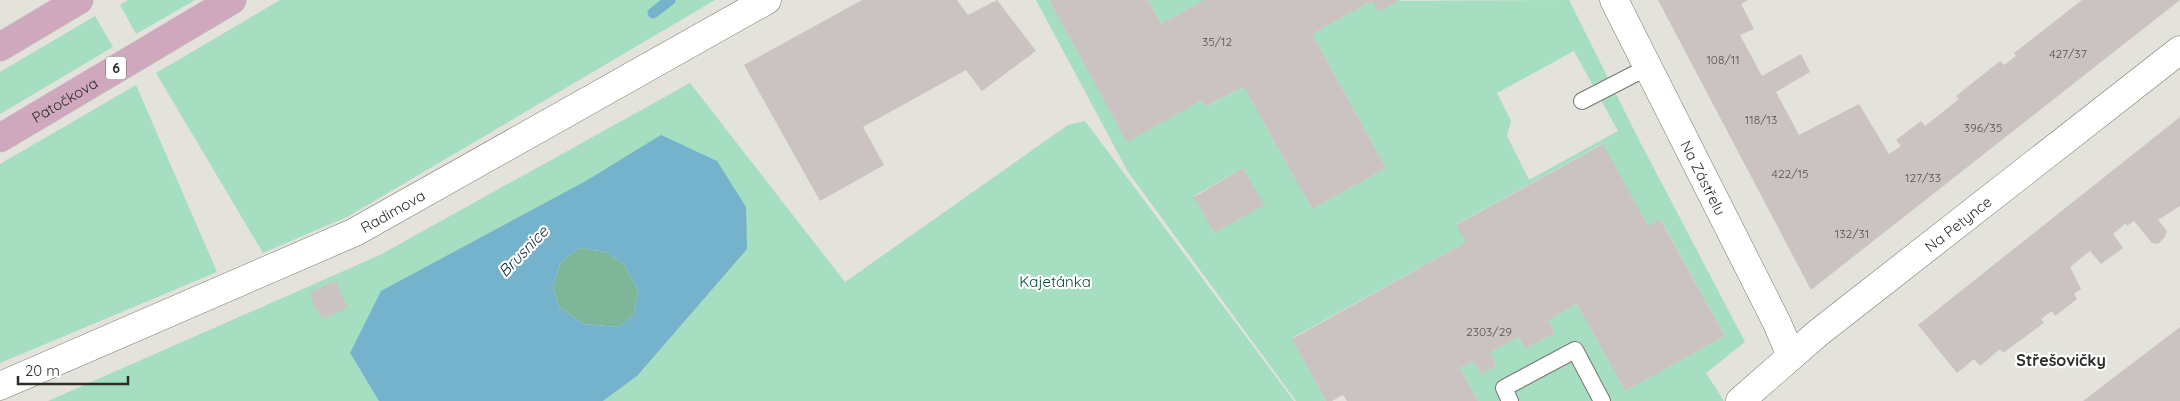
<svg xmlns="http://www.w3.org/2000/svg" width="2180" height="401" font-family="Quicksand,sans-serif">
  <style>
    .green { fill: #a5dec0; fill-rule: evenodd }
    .forest { fill: #7db699 }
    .water { fill: #75b2cc; fill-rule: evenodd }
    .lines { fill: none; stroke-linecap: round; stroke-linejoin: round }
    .stream { stroke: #75b2cc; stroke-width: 11 }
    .building { fill: #cbc3c2 }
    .service-casing { stroke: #787671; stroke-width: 18 }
    .minor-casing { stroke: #787671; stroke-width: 29 }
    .primary-casing { stroke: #c0c0bf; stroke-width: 29 }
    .service { stroke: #fff; stroke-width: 16 }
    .minor { stroke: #fff; stroke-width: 28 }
    .primary { stroke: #d0a8bd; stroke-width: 28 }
    .labels { text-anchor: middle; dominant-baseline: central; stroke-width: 4.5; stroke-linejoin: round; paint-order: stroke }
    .number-label { font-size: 12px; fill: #545250 }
    .shield { fill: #fff; stroke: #6c6c6a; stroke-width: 1 }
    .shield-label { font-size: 14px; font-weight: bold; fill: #2d2d2a }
    .street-label { font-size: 15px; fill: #2d2d2a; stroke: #fff }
    .park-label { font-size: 15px; fill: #004c31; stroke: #fff }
    .water-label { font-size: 16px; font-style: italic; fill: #0f2d39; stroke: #fff }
    .neighbourhood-label { font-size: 16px; font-weight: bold; fill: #2d2d2a; stroke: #fff }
  </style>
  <rect width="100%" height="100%" fill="#e3e2db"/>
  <g class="green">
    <polygon points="128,0 195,0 136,34 120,5"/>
    <polygon points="280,0 715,0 347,217 263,253 156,73"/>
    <path d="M1036,0H1049L1127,141L1202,100L1206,106L1244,87L1312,209L1386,168L1312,34L1372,1L1569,0L1639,140L1745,342L1706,373L1724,401H1478L1460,368L1473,361L1481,374L1496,365L1490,352L1519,337L1525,349L1555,333L1548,320L1577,304L1625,391L1725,336L1661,220L1648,226L1602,144L1457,224L1466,242L1292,338L1326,401H1296L1128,172ZM1574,51L1618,131L1529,180L1507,136L1511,121L1497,93ZM1243,168L1263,205L1214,233L1194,196Z"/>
    <polygon points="1148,0 1204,0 1161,24"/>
    <polygon points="95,16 113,47 0,114 0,72"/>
    <path d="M690,83L845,282L1068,125L1085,121L1294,401H603L637,376L661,136L584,182L350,353L379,401H48L380,255ZM336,281L316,312L311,292Z"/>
    <polygon points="136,85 217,272 0,363 0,164"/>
  </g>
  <polygon class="forest" points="579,248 606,252 624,264 638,290 634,315 618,327 584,324 560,308 553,288 560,263"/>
  <path class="water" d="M661,135L717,161L746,207L747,249L637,376L603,401H379L350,353L381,291L584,182ZM579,248L606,252L624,264L638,290L634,315L618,327L584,324L560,308L553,288L560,263Z"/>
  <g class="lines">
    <polyline class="stream" points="653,13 670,0"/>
  </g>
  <g class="building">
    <polygon points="862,0 957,0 968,15 997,0 1036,51 982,91 966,70 863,127 884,165 820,201 744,65"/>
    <polygon points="1049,0 1148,0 1161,24 1204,0 1400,0 1378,12 1372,1 1312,34 1386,168 1312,209 1244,87 1205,106 1202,100 1127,142"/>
    <polygon points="1658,0 1748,0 1741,4 1754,29 1740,35 1762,76 1801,54 1810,72 1776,92 1799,135 1859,104 1889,154 1901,146 1896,140 1921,121 1925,126 1959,99 1956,96 2000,61 2004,65 2016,56 2014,53 2082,0 2180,0 1811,290"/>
    <polygon points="2180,117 2180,206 2158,220 2167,231 2165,237 2158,244 2152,243 2134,221 2127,226 2126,223 2113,234 2123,248 2101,264 2090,251 2070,267 2081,289 2074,294 2077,299 2055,316 2052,311 2041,319 2044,323 2003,353 2000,349 1980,366 1974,359 1957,373 1918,325"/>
    <polygon points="1603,144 1648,226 1660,219 1725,336 1625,391 1577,304 1548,320 1555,333 1525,349 1519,337 1490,352 1496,365 1481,374 1473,361 1460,368 1478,401 1347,401 1343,395 1332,401 1326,401 1292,339 1466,242 1456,225"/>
    <polygon points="1243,168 1264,205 1214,233 1194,197"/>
    <polygon points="336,281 348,308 322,319 319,311 316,312 310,292"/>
    <polygon points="2180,327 2180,401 2083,401"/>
  </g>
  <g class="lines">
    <defs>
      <g id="service">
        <polyline points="1582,101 1648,67"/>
        <polyline points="1510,401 1504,388 1575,350 1602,401"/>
      </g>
      <g id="minor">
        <path id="s1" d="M1614,0L1777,323L1791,356"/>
        <path id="s2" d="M0,386L355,232L767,0"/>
        <path id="s3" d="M1740,401L1818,333L2180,50"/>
      </g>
      <g id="primary">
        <polyline points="0,47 79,0"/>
        <path id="s4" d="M0,138L232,0"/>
      </g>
    </defs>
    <use href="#service" class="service-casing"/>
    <use href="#minor" class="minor-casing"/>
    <use href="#primary" class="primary-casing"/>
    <use href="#service" class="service"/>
    <use href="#minor" class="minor"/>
    <use href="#primary" class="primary"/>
  </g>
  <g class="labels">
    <g class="number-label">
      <text x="1217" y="41">35/12</text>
      <text x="2068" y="53">427/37</text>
      <text x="1723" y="59">108/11</text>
      <text x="1761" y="119">118/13</text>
      <text x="1983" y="127">396/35</text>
      <text x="1790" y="173">422/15</text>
      <text x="1923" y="177">127/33</text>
      <text x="1852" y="233">132/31</text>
      <text x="1489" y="331">2303/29</text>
    </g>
    <rect class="shield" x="106" y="56.5" width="20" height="23" rx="4"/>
    <g class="shield-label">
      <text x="116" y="68">6</text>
    </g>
    <g class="street-label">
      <text stroke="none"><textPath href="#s4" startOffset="75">Patočkova</textPath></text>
      <text stroke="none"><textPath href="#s1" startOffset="199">Na Zástřelu</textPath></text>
      <text stroke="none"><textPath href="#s2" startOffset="430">Radimova</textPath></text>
      <text stroke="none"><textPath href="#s3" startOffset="281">Na Petynce</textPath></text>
    </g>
    <g class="park-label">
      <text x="1055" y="281">Kajetánka</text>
    </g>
    <g class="water-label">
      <text transform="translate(523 251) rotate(-46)">Brusnice</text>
    </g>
    <g class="neighbourhood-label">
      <text x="2061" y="360">Střešovičky</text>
    </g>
  </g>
  <path d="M18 376v8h110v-8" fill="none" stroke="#2d2d2a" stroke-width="2.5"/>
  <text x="25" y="376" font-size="15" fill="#2d2d2a" stroke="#ffffff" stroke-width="4" paint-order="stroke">20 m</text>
</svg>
